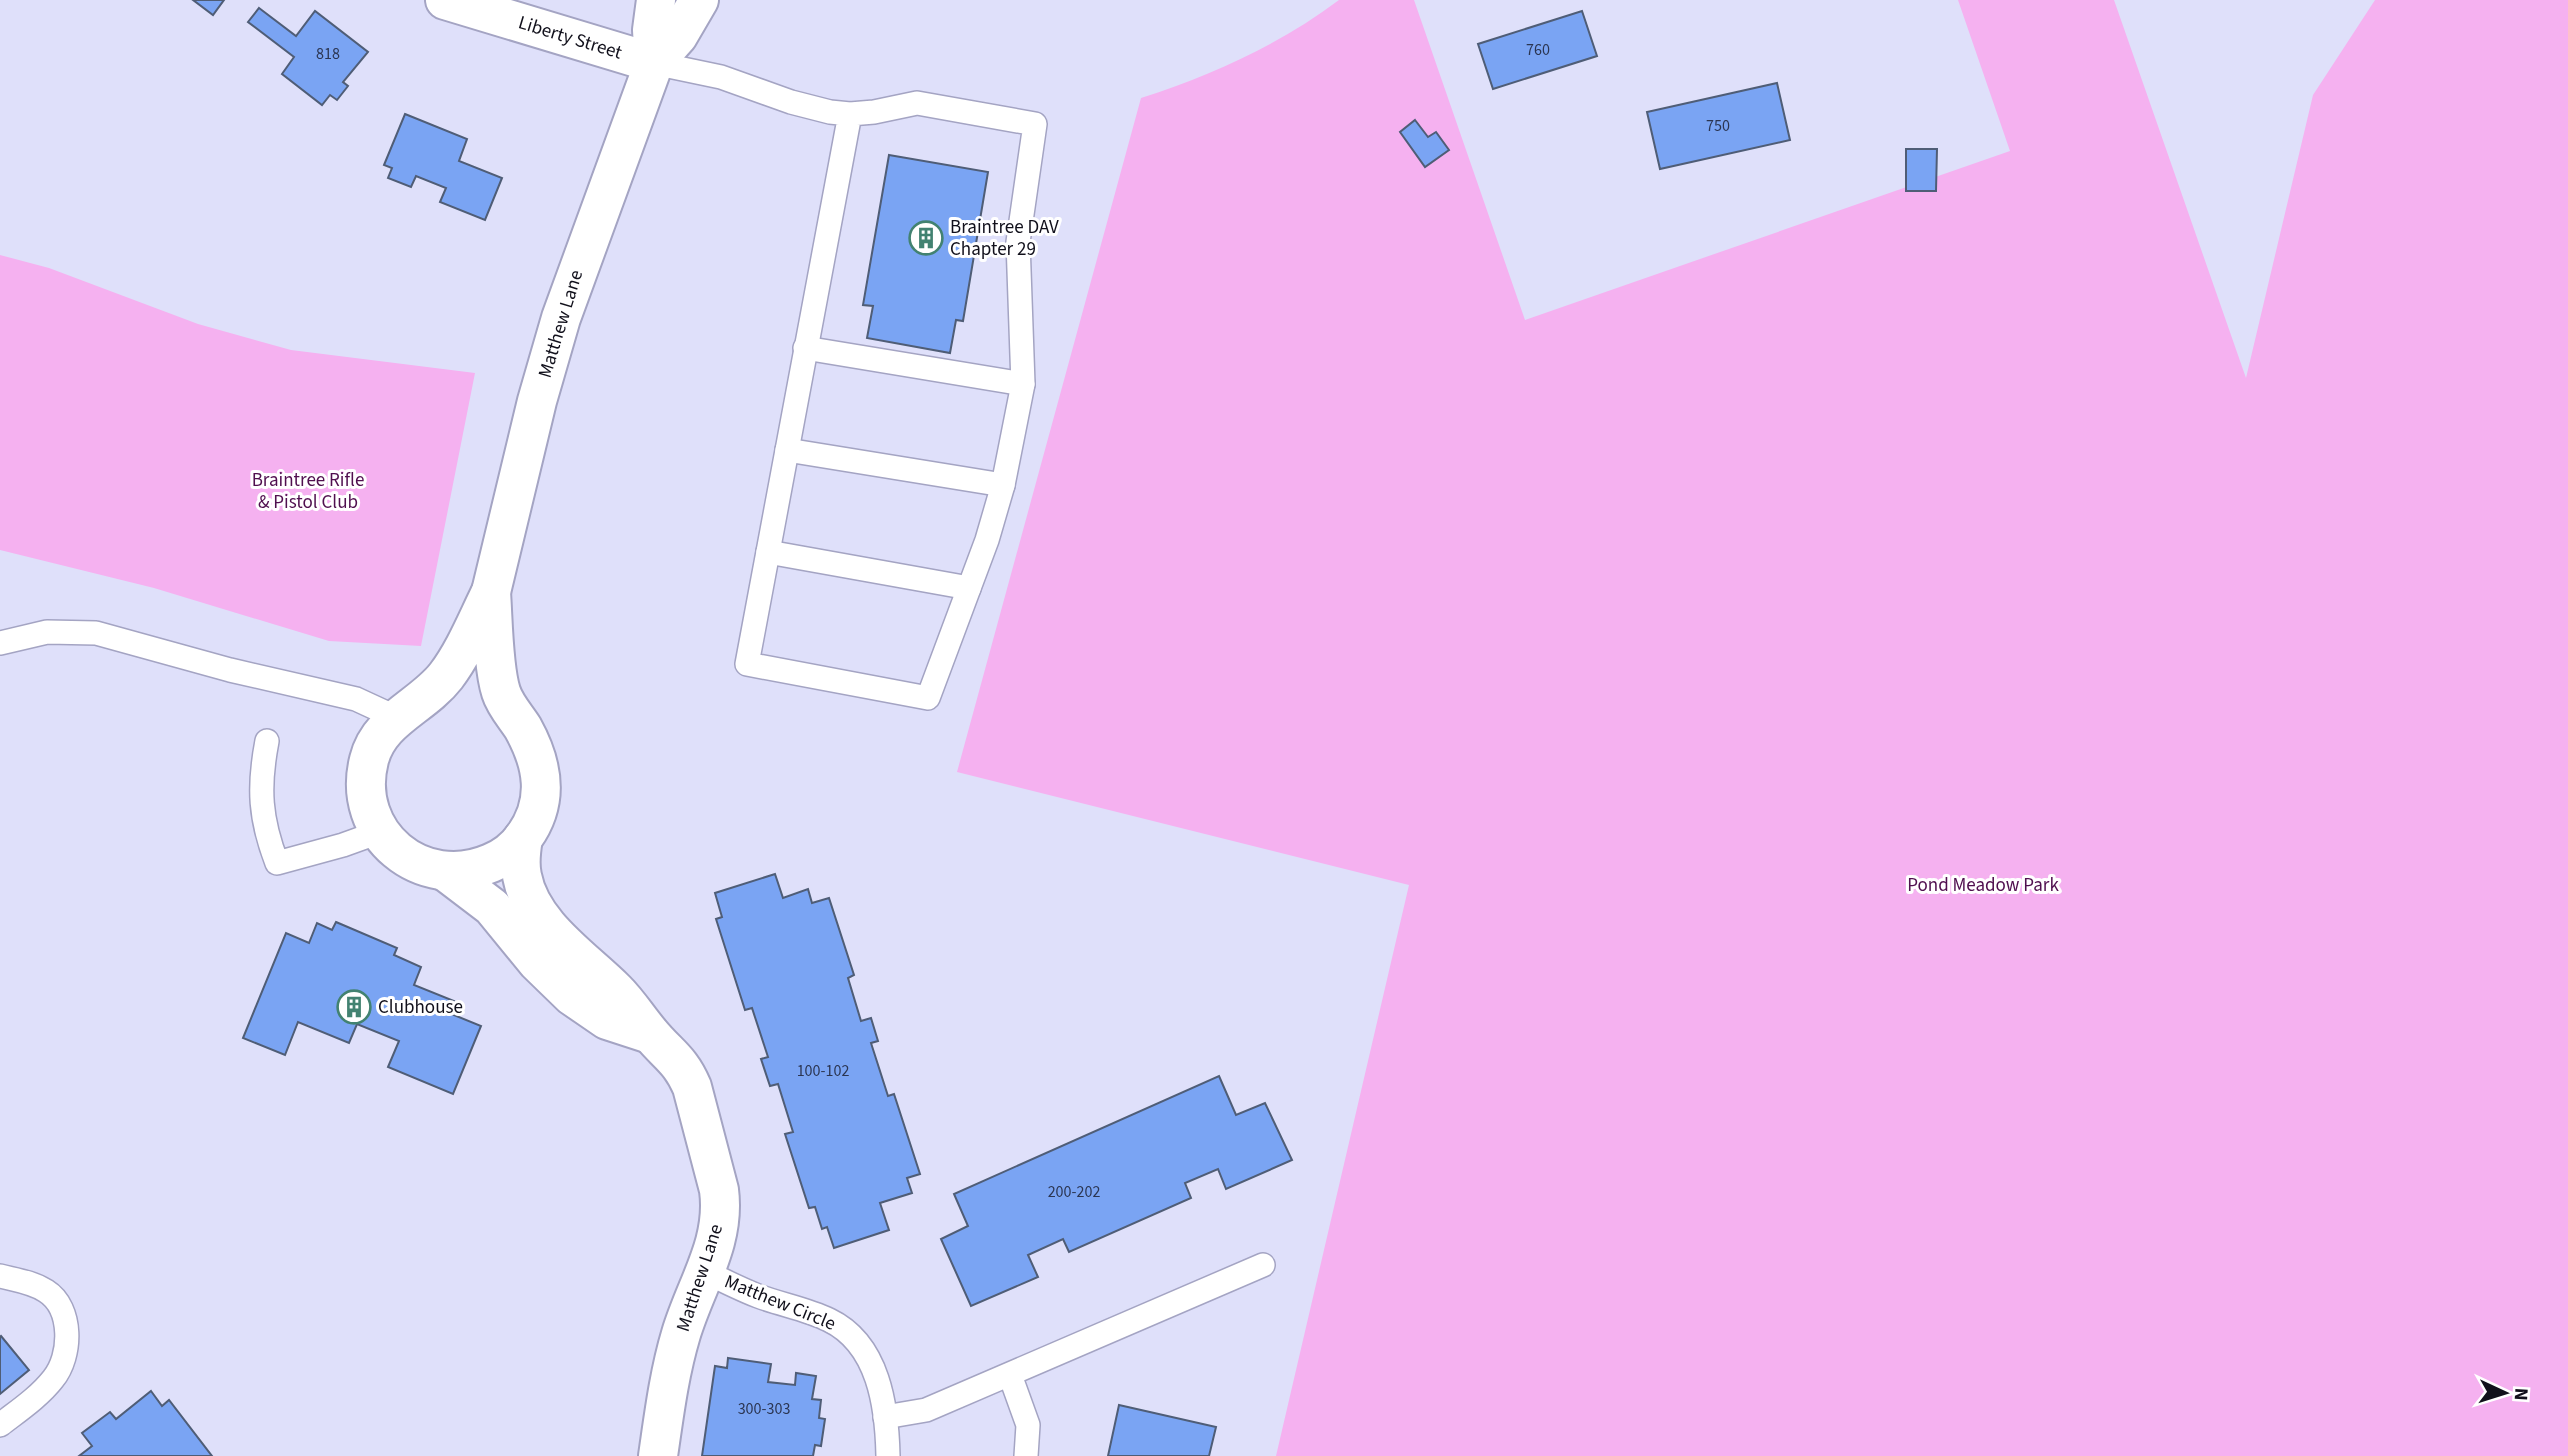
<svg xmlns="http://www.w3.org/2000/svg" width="2568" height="1456" font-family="'Source Sans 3',sans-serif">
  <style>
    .green { fill: #f5b1f0 }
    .building { fill: #7aa4f3; stroke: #4f5d76; stroke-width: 2 }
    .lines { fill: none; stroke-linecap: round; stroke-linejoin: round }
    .lane-casing { stroke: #a4a4c3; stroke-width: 26 }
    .street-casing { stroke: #a4a4c3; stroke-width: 42 }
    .lane { stroke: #fff; stroke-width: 23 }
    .street { stroke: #fff; stroke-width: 38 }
    .labels { text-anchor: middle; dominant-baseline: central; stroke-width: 6; stroke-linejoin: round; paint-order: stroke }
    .number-label { font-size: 16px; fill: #2b3551 }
    .street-label { font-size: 19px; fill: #11101b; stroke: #fff }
    .poi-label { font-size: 19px; fill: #11101b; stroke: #fff; text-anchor: start }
    .park-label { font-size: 19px; fill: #500f4f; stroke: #fff }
  </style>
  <rect width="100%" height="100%" fill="#dfe0fa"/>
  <g class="green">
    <path d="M1339,0H1414L1525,320L2010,151L1958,0H2114L2246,378L2313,95L2375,0H2568V1456H1276L1409,885L957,772L1141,98C1212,75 1279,45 1339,0Z"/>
    <polygon points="0,255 49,268 198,324 291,350 475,373 421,646 329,641 154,588 0,550"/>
  </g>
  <g class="building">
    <polygon points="193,0 224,0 213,15"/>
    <polygon points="259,8 296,36 315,11 368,52 343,82 348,86 337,100 330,95 322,105 282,74 294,57 248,22"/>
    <polygon points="1582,11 1597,56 1493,89 1478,44"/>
    <polygon points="1777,83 1790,140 1660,169 1647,112"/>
    <polygon points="405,114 467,139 459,161 502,178 485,220 440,202 446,188 416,176 411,187 388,178 392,168 384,165"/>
    <polygon points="1415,120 1428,137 1436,132 1449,150 1425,167 1400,132"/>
    <polygon points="1906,149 1937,149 1936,191 1906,191"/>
    <polygon points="889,155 988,172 963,321 956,320 950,353 867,338 873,306 863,305"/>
    <polygon points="775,874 783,898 808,889 812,903 829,898 854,975 848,978 861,1021 871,1018 878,1041 871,1043 888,1096 894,1094 920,1174 907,1178 912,1193 880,1203 889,1230 834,1248 827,1227 822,1229 815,1207 809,1208 785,1134 793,1132 778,1084 770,1086 761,1059 768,1057 752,1008 745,1010 716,919 722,917 715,893"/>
    <polygon points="336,922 397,948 394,955 421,967 414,985 454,1001 449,1013 481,1026 453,1094 388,1067 399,1041 357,1024 349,1043 298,1022 285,1055 243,1038 286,933 309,943 317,923 332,930"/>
    <polygon points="1219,1076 1236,1115 1265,1103 1292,1160 1226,1189 1218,1169 1185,1183 1191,1198 1069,1252 1063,1239 1028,1255 1038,1277 971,1306 941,1239 968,1226 954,1194"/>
    <polygon points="1,1336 29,1370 0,1394 0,1337"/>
    <polygon points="728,1358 771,1364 768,1382 795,1385 796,1373 816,1376 812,1399 821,1400 819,1418 825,1419 821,1446 815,1445 813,1456 702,1456 715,1366 727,1368"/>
    <polygon points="151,1391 162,1406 169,1400 212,1456 79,1456 92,1446 82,1433 110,1412 116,1419"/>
    <polygon points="1119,1405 1216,1427 1209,1456 1108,1456"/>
  </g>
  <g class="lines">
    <defs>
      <g id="lane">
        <polyline points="654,63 721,77 791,102 830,112 850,114 874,112 917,103 1035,124 1018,242 1023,384 1003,485 987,540 928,698 747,664 850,114"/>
        <polyline points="805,348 1023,384"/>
        <polyline points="787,450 1003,485"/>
        <polyline points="768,552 969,588"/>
        <polyline points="0,643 47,632 96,633 230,670 356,699 395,717"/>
        <path d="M267,741C258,788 260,819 277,863L343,845L379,832"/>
        <path d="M704,1271C722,1280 740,1289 758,1296C782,1305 807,1309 829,1320C879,1344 887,1407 888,1456"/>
        <path d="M0,1276C16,1280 32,1282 46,1291C73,1308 72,1356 53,1379C39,1397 18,1411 0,1425"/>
        <polyline points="1010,1375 1028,1425 1026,1456"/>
        <polyline points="885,1417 926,1410 940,1404 1263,1265"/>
      </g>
      <g id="street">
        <polyline points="445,0 654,63"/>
        <polyline points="654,63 652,30 656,0"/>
        <path d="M491,592C493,619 493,667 501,692C505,705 516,717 523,728C543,764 550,801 524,837C516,848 503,858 491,863C422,893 350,834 369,760C379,719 422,707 446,676C465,651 477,620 491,592Z"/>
        <polyline points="491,592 537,401 561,318 654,63 678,36 699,0"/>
        <path d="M523,838C521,850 519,863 522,876C531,925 583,958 616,991C629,1004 638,1019 650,1033C668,1055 680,1059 692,1087L719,1190C726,1243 696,1284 681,1334C669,1374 664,1415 658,1456"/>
        <polyline points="446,872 492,907 537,962 572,996 607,1020 650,1034"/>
      </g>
    </defs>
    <use href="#lane" class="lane-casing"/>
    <use href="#street" class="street-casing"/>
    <use href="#lane" class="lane"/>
    <use href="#street" class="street"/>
  </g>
  <defs>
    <symbol id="building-ring" viewBox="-11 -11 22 22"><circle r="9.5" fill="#fff" stroke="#428271" stroke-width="1.5"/><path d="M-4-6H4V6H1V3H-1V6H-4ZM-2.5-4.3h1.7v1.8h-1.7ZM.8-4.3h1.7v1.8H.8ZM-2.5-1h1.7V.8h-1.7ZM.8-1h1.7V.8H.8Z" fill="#428271"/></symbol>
  </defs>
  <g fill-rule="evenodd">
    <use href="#building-ring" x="907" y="219" width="38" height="38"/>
    <use href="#building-ring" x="335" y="988" width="38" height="38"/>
  </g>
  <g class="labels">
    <g class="number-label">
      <text x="1538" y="50">760</text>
      <text x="328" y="54">818</text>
      <text x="1718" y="126">750</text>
      <text x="823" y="1071">100-102</text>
      <text x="1074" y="1192">200-202</text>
      <text x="764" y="1409">300-303</text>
    </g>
    <g class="street-label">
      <text transform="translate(570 38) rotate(17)">Liberty Street</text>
      <text transform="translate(561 324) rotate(-73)">Matthew Lane</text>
      <text transform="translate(700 1278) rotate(-72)">Matthew Lane</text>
      <text transform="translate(780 1303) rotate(22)">Matthew Circle</text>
    </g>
    <g class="poi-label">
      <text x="950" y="227">Braintree DAV<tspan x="950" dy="22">Chapter 29</tspan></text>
      <text x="378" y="1007">Clubhouse</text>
    </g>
    <g class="park-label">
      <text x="308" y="480">Braintree Rifle<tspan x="308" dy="22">&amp; Pistol Club</tspan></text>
      <text x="1983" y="885">Pond Meadow Park</text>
    </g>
  </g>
  <g transform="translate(2505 1393) rotate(94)" stroke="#ffffff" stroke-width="5" paint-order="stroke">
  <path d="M0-5L12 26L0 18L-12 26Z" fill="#11101b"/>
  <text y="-10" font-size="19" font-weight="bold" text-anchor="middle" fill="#11101b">N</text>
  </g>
</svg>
